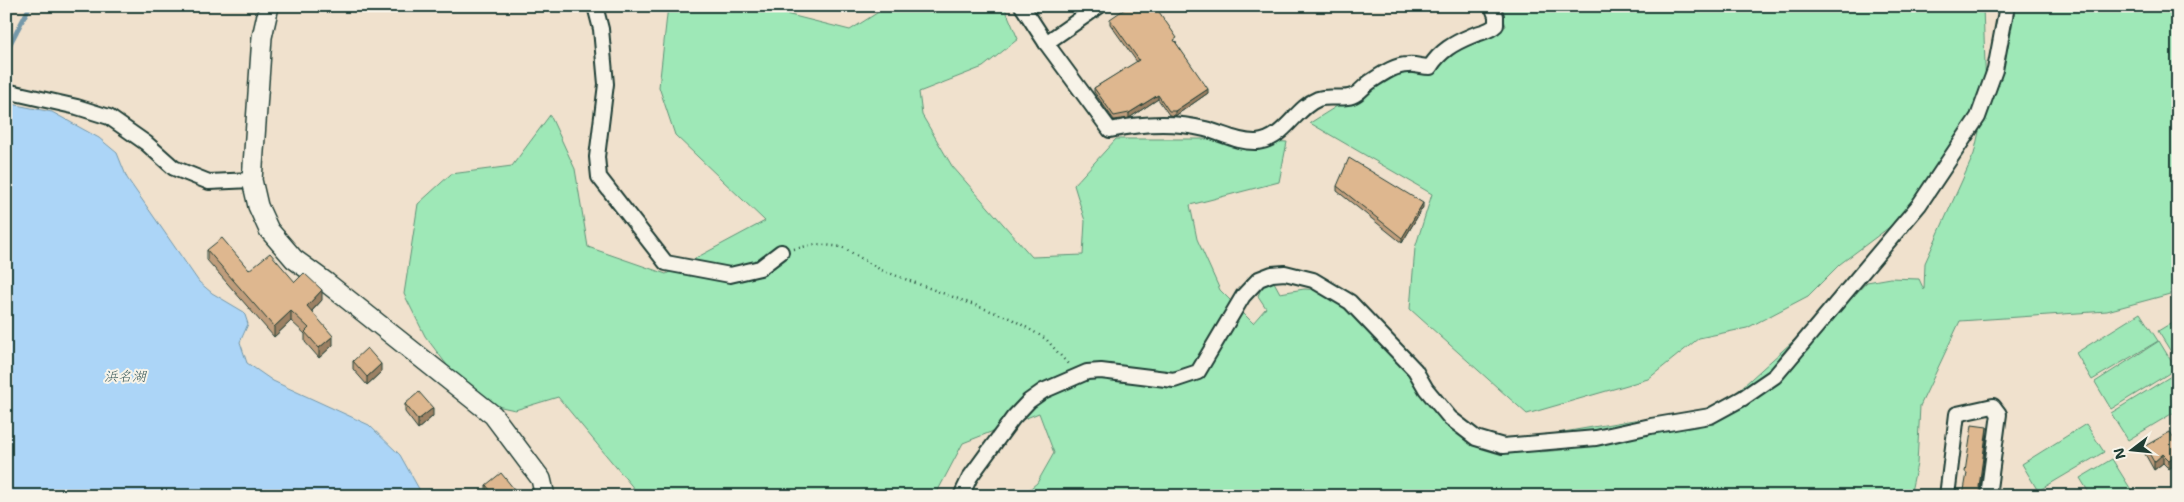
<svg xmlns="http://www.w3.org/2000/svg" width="2184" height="502" font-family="'Shantell Sans','Klee One',sans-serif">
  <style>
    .green { fill: #9ee8b7; stroke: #5e9276 }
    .water { fill: #acd5f7; stroke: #7498a9 }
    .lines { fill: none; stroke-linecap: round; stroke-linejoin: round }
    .stream { stroke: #7498a9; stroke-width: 4.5 }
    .street-casing { stroke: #1f3d34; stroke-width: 18 }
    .secondary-casing { stroke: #1f3d34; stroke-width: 22 }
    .path { stroke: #1f3d34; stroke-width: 2.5; stroke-dasharray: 1 4; stroke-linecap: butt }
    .street { stroke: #f7f3e8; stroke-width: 14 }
    .secondary { stroke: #f7f3e8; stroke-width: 19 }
    .wall { fill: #bf9d7b; stroke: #1f3d34 }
    .shaded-wall { fill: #9b8064; stroke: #1f3d34 }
    .building { fill: #deb78f; stroke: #1f3d34 }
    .labels { text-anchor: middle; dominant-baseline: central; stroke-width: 4; stroke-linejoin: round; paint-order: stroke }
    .water-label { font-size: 14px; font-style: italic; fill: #3b5b5b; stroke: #f7f3e8 }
  </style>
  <rect width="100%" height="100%" fill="#f0e1cd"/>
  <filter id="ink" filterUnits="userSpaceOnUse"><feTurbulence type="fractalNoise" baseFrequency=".02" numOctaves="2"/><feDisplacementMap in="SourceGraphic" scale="10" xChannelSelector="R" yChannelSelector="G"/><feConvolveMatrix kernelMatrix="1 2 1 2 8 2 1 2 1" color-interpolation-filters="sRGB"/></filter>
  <g filter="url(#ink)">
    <g class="green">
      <polygon points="668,6 754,6 850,30 888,6 1004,6 1018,39 983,67 919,92 922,115 952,166 1032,257 1083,255 1085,221 1074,185 1116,139 1230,139 1287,142 1279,182 1190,205 1197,239 1220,290 1253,323 1266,308 1258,296 1268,271 1280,293 1304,289 1325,290 1355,313 1381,338 1465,437 1530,444 1539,452 1563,450 1552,434 1634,420 1710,416 1843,296 1847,303 1867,282 1890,278 1919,279 1924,290 1925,263 1974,154 2007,6 2178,6 2178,277 2170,294 2107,311 1960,321 1920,406 1917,464 1910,496 1021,496 1037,483 1054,453 1039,413 963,443 935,496 640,496 558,397 515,410 474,401 425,336 404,294 418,204 451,174 512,166 550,115 575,169 588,247 666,274 765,221 675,135 659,87"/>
      <polygon points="1499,6 1983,6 1986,94 1919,205 1840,264 1808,296 1747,328 1699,338 1648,379 1527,414 1410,309 1415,248 1432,194 1310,123 1388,74 1411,73 1506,26"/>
      <polygon points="2140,313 2158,341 2092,380 2076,353"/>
      <polygon points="2178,319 2178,363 2158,331"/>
      <polygon points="2159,341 2176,369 2111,409 2095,382"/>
      <polygon points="2176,373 2178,410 2128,440 2111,413"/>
      <polygon points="2086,424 2104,452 2038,491 2022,464"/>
      <polygon points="2112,459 2135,496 2091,496 2080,478"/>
    </g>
    <polygon class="water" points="6,103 52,112 99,138 117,153 127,178 199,282 212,293 244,312 248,324 240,342 247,363 273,381 369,425 400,455 423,496 6,496"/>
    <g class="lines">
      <polyline class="stream" points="6,52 30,6"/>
      <defs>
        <g id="street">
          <polyline points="595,6 601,29 606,84 597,157 599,177 666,263 730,275 760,268 781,252"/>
          <path d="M1022,6L1046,43L1110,130C1142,123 1173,121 1205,129C1221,133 1239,143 1257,142C1285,139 1295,108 1318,99C1329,95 1341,100 1352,96C1359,94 1364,86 1370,82C1381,75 1394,65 1408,65C1415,64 1422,67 1430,67C1440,51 1454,43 1471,36C1480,32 1489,32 1496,25V16L1492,6"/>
          <polyline points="1046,43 1099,6"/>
          <polyline points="6,91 77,107 109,117 146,143 174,168 209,182 252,180"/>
          <polyline points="961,496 970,477 1013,418 1029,401 1043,391 1087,372 1101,371 1174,380 1198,372 1243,296 1259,279 1272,274 1285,273 1313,280 1350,302 1415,370 1426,389 1450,418 1476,438 1503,446 1596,438 1651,426 1710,416 1743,398 1775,376 1919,205 1978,117 1995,70 2007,6"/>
          <polyline points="1947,496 1957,414 1993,406 1999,414 1988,496"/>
        </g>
        <polyline id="secondary" points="269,6 262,37 252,180 258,206 269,230 294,259 327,283 493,415 541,479 545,496"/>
      </defs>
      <use href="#street" class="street-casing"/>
      <use href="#secondary" class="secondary-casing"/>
      <polyline class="path" points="794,249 816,244 842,247 881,270 1012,319 1046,339 1068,364"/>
      <use href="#street" class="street"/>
      <use href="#secondary" class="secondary"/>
    </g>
    <g class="wall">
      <polygon points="1110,19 1177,42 1176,43 1208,93 1175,116 1169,115 1158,99 1129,118 1114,120 1094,92 1094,88 1137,62 1110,24"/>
      <polygon points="1337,186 1423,207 1402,243 1337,191"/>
      <polygon points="207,250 249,270 322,300 312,311 333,345 319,358 305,342 305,334 291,321 274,337 207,260"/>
      <polygon points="353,361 381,372 367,385 353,369"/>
      <polygon points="405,404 433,416 418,429 405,412"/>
      <polygon points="2178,444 2178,462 2169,469 2163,463 2154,470 2145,454 2145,446"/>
      <polygon points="486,485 514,496 488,496 486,494"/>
    </g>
    <g class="shaded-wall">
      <polygon points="1208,89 1208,93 1175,116 1175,111"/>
      <polygon points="1158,95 1158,99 1129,118 1129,113"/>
      <polygon points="1423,203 1423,207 1402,243 1402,238"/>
      <polygon points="322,290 322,300 307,316 307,306"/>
      <polygon points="291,311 291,321 274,337 274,327"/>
      <polygon points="333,336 333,345 319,358 319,348"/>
      <polygon points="381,364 381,372 367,385 367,377"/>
      <polygon points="433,408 433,416 418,429 418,420"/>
      <polygon points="1987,427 1987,435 1979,495 1979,487"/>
      <polygon points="2163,454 2163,463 2154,470 2154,462"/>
      <polygon points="2178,454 2178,462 2169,469 2169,460"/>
      <polygon points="514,489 514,496 507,496"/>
    </g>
    <g class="building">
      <polygon points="1129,6 1155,6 1177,38 1174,40 1208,89 1175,111 1169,111 1158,95 1129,113 1114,116 1094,88 1139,60 1110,19"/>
      <polygon points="1349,158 1423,203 1402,238 1337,186"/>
      <polygon points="222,238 249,270 270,253 295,282 304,273 322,290 307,306 333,336 319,348 305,332 309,328 291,311 274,327 207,250"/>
      <polygon points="367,348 381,364 367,377 353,361"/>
      <polygon points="419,392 433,408 418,420 405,404"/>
      <polygon points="1972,425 1987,427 1979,487 1981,493 1981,496 1963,496 1967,473 1965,472"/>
      <polygon points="2170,432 2178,444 2178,454 2169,460 2163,454 2154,462 2145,446"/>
      <polygon points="501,473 514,489 507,496 495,496 486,485"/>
    </g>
  </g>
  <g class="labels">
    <g class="water-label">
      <text x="125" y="376">浜名湖</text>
    </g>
  </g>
  <rect width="2184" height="502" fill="none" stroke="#f7f3e8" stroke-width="25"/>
  <rect x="12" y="12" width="2159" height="477" fill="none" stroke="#1f3d34" stroke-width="2" filter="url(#ink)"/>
  <g transform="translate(2132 450) rotate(254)" stroke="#f7f3e8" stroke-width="4" paint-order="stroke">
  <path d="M0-4L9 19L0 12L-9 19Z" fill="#1f3d34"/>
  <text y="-8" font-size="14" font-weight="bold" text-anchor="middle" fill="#1f3d34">N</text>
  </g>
</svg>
